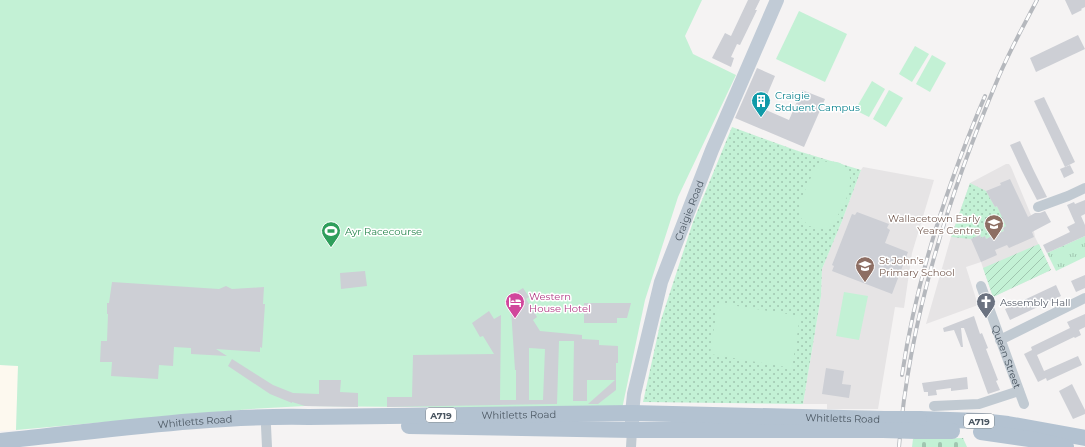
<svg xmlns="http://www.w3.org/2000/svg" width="1085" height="447" font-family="Montserrat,sans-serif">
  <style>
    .commercial { fill: #fdf9ef }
    .education { fill: #e6e4e5 }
    .grass { fill: url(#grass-tufts) }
    .cemetery { fill: url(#cemetery-stones) }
    .park { fill: url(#park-dots) }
    .garden { fill: url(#garden-furrows) }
    .pitch { fill: #c3f1d5 }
    .building { fill: #cdcfd5; fill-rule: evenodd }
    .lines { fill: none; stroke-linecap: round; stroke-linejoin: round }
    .street { stroke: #c1cad2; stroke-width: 10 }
    .secondary { stroke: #c1cbd6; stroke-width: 14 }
    .primary { stroke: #b3c2d1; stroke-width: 16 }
    .rail-casing { stroke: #b5b8bd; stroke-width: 4 }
    .rail { stroke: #fff; stroke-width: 2.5; stroke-dasharray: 8; stroke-linecap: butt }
    .primary-bridge { stroke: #b3c2d1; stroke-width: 16 }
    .labels { text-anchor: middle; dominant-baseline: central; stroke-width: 3; stroke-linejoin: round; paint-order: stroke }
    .shield { fill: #fff; stroke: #808990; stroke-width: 1 }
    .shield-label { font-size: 9px; font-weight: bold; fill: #4a5661 }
    .culture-label { font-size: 10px; fill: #0d838f; stroke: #fff; text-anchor: start }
    .street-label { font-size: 10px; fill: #4a5661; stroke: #fff }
    .education-label { font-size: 10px; fill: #785e54; stroke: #fff; text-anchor: end }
    .leisure-label { font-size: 10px; fill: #27864d; stroke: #fff; text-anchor: start }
    .hotel-label { font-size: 10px; fill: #b23c85; stroke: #fff; text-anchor: start }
    .worship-label { font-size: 10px; fill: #5b616d; stroke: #fff; text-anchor: start }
  </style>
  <defs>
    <pattern id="grass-tufts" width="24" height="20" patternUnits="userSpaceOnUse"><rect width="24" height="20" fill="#c3f1d5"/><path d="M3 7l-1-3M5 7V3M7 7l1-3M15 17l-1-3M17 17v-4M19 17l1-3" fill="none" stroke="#a0c6b0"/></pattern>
    <pattern id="cemetery-stones" width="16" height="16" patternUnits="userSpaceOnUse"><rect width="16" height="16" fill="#c3f1d5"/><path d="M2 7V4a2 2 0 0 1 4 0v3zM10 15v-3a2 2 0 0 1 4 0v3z" fill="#a0c6b0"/></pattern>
    <pattern id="park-dots" width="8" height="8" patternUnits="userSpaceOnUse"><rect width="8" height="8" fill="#c3f1d5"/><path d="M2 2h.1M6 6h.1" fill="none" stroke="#a0c6b0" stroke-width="1.8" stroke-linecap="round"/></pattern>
    <pattern id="garden-furrows" width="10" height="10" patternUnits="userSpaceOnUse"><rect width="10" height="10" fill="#c3f1d5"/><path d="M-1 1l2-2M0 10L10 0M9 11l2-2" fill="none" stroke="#a0c6b0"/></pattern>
  </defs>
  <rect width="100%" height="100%" fill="#f5f3f3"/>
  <polygon class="commercial" points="0,365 18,366 16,430 0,431"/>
  <g class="education">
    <polygon points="1006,164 1009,164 1011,167 1031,215 1035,237 1051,270 993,297 981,262 966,267 978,305 926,324 951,237 970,183"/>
    <polygon points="863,167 934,180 912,253 904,308 895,307 878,409 827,409 827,404 803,404 821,296 822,269 842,221 861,170"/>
  </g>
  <polygon class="grass" points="1085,236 1085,257 1056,271 1047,253"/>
  <polygon class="cemetery" points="963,438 967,447 912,447 913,439"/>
  <g class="park">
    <polygon points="732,127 798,151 861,170 842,221 822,269 821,296 803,404 643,402 661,320 693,222"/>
    <polygon points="970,183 986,191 995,207 997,206 1007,226 1003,228 1004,231 986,239 985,236 981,238 980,235 971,239 951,237"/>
  </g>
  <polygon class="garden" points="1039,244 1051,270 993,297 983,268"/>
  <g class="pitch">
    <polygon points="0,0 702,0 685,36 693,54 736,75 678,197 645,300 622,409 305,406 251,409 16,430 18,366 0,365"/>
    <polygon points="799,11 847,34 825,82 776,59"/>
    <polygon points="915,46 929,54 912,82 899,74"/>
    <polygon points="932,55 946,63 930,92 916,84"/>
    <polygon points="872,81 885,89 869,117 855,110"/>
    <polygon points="889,90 903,98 886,127 873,119"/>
    <path d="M822,162C828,162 838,160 843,165C860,177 843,211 832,223C830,226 826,228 822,229L809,226L800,217V201L813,173Z"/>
    <polygon points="844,292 868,296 859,340 836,336"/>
    <polygon points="718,303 800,316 792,368 710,354"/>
  </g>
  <g class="building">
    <polygon points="748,0 760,0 755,10 757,10 740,45 737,44 731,57 734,58 731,67 712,58 725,33 731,36"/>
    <polygon points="1065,0 1085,0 1085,7 1081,9 1082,10 1072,15"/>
    <polygon points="1078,35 1085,49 1036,72 1030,58"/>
    <polygon points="757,68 775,76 767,95 757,91 752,104 789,120 802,90 825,99 804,147 735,118"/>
    <polygon points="1044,97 1075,162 1065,167 1034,101"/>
    <polygon points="1020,141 1034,171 1047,197 1037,200 1022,171 1010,145"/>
    <polygon points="1070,165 1074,173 1064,178 1060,169"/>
    <polygon points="1010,179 1028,217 1035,213 1040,213 1045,211 1051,222 1032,232 1034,237 1009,248 1007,245 995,250 997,255 981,262 971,239 980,235 981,238 985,236 986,239 1004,231 1003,228 1006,226 997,206 995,207 986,191 1001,185 1000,183"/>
    <polygon points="1085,200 1085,214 1081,216 1085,225 1085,236 1047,253 1043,245 1070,232 1067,227 1075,223 1067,205 1074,202 1075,204"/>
    <polygon points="857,212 889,224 887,228 890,230 885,243 908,252 892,294 832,271 834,266 832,265 852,214 855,215"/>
    <polygon points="365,271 367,286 341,289 340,273"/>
    <polygon points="1085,275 1085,288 1076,292 1071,281"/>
    <polygon points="112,282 219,289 226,286 232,289 264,287 263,304 265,304 262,348 260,347 260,352 216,349 227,356 191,354 191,348 174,347 173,366 159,365 158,379 111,376 112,362 100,362 101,341 107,341 108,314 107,314 107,303 109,303"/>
    <polygon points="1056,285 1061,296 1010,320 1005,309"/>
    <path d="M523,288L529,297L526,299L537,317L533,320L540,331L582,335V339L599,340V345L618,346V363H616V390L598,404H588L615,380H587V401H573L574,341H559L557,404L387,407V397H412L413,355L494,354L483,336L480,337L472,323L489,311L494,319L501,315L500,400H516V370H515L511,309L517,305L512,295ZM529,348L545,349L543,400H529Z"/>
    <polygon points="584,303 631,303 627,318 617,318 617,323 584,323"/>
    <polygon points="1085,314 1085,327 1079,330 1081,335 1075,338 1074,337 1037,355 1044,371 1078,356 1082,365 1047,381 1046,378 1038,382 1024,354 1032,350 1031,347 1070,328 1067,322"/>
    <polygon points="974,316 980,334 982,333 988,348 986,349 998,380 996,381 1000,390 988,394 964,328 961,328 963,347 961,347 954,330 944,332 943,328"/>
    <polygon points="232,359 273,385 293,393 319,394 319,380 341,380 340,392 358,393 358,407 305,406 292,402 292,403 270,394 228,366"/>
    <polygon points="826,368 844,371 842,384 851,385 849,398 822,394"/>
    <polygon points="967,377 968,389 951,391 951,388 936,390 937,395 928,396 928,392 924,392 922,383"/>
    <polygon points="1072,384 1085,410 1085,414 1073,419 1059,391"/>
  </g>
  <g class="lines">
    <g class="street">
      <polyline points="1038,207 1068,196 1085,188"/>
      <path id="s1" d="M981,286L1024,404"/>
      <polyline points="1000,340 1085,298"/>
      <polyline points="934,406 979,404 1019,391"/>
      <polyline points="266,426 267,447"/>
      <polyline points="631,447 632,430"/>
    </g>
    <path class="secondary" id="s2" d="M632,430V413L634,394L661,282L712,150L777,0"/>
    <g class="primary">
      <polyline points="919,419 981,421 1008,424 1085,438"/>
      <polyline points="409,426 632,430 883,430"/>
      <polyline points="917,431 952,431"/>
      <polyline points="981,432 1036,440 1066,447"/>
      <path id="s3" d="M0,441C102,431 208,415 309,417L632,413L884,419"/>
    </g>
    <defs>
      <g id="rail">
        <path d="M902,375C916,280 947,185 985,96"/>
        <path d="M899,447C909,319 949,194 999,76C1010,50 1024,25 1037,0"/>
      </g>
    </defs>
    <use href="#rail" class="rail-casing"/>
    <use href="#rail" class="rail"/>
    <g class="primary-bridge">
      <polyline points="884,419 919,419"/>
      <polyline points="883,430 917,431"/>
    </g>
  </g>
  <defs>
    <symbol id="building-pin" viewBox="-11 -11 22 30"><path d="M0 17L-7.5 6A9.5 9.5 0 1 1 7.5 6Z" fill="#0f9aa8" stroke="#fff"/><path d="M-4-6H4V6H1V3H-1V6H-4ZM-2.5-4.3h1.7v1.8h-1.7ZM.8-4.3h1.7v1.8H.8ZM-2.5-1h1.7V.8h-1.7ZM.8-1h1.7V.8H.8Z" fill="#fff"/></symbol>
    <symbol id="school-pin" viewBox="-11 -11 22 30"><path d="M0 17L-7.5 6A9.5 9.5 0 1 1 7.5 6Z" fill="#8d6e63" stroke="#fff"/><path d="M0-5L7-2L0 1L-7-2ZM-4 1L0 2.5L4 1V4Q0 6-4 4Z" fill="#fff"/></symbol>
    <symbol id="stadium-pin" viewBox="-11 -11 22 30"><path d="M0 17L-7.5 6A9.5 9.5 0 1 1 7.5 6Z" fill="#2e9e5b" stroke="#fff"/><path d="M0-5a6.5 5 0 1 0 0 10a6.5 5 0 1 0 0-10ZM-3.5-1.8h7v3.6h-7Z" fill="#fff"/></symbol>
    <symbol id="hotel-pin" viewBox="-11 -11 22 30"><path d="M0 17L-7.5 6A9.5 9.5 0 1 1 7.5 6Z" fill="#d1479c" stroke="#fff"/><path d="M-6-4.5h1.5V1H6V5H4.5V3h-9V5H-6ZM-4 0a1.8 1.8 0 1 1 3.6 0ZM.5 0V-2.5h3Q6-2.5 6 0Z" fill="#fff"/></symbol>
    <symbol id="church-pin" viewBox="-11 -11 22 30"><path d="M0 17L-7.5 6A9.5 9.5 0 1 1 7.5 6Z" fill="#6b7280" stroke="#fff"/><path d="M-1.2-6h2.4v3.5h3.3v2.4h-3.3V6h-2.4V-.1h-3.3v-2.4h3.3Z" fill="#fff"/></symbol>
  </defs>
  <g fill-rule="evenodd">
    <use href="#building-pin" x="750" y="90" width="22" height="30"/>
    <use href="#school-pin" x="983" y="213" width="22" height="30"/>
    <use href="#stadium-pin" x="320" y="220" width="22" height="30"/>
    <use href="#school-pin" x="854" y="255" width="22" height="30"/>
    <use href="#hotel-pin" x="504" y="291" width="22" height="30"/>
    <use href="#church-pin" x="975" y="291" width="22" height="30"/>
  </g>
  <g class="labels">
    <g class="shield">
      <rect x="426" y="408" width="30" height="14" rx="3"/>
      <rect x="964" y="414" width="30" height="14" rx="3"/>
    </g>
    <g class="shield-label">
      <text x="441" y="415">A719</text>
      <text x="979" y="421">A719</text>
    </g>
    <g class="culture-label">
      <text x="775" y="95">Craigie<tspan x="775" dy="12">Stduent Campus</tspan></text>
    </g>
    <g class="street-label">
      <text stroke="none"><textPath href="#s2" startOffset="228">Craigie Road</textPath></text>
      <text stroke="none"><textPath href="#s1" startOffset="75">Queen Street</textPath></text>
      <text stroke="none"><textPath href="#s3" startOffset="520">Whitletts Road</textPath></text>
      <text stroke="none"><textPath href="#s3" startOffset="844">Whitletts Road</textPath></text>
      <text stroke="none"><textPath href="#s3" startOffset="196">Whitletts Road</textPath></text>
    </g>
    <g class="education-label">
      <text x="980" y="218">Wallacetown Early<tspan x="980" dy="12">Years Centre</tspan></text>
      <text x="879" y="260" text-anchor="start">St John's<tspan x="879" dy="12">Primary School</tspan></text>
    </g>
    <g class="leisure-label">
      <text x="345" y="231">Ayr Racecourse</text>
    </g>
    <g class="hotel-label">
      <text x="529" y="296">Western<tspan x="529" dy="12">House Hotel</tspan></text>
    </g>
    <g class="worship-label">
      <text x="1000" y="302">Assembly Hall</text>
    </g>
  </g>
</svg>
